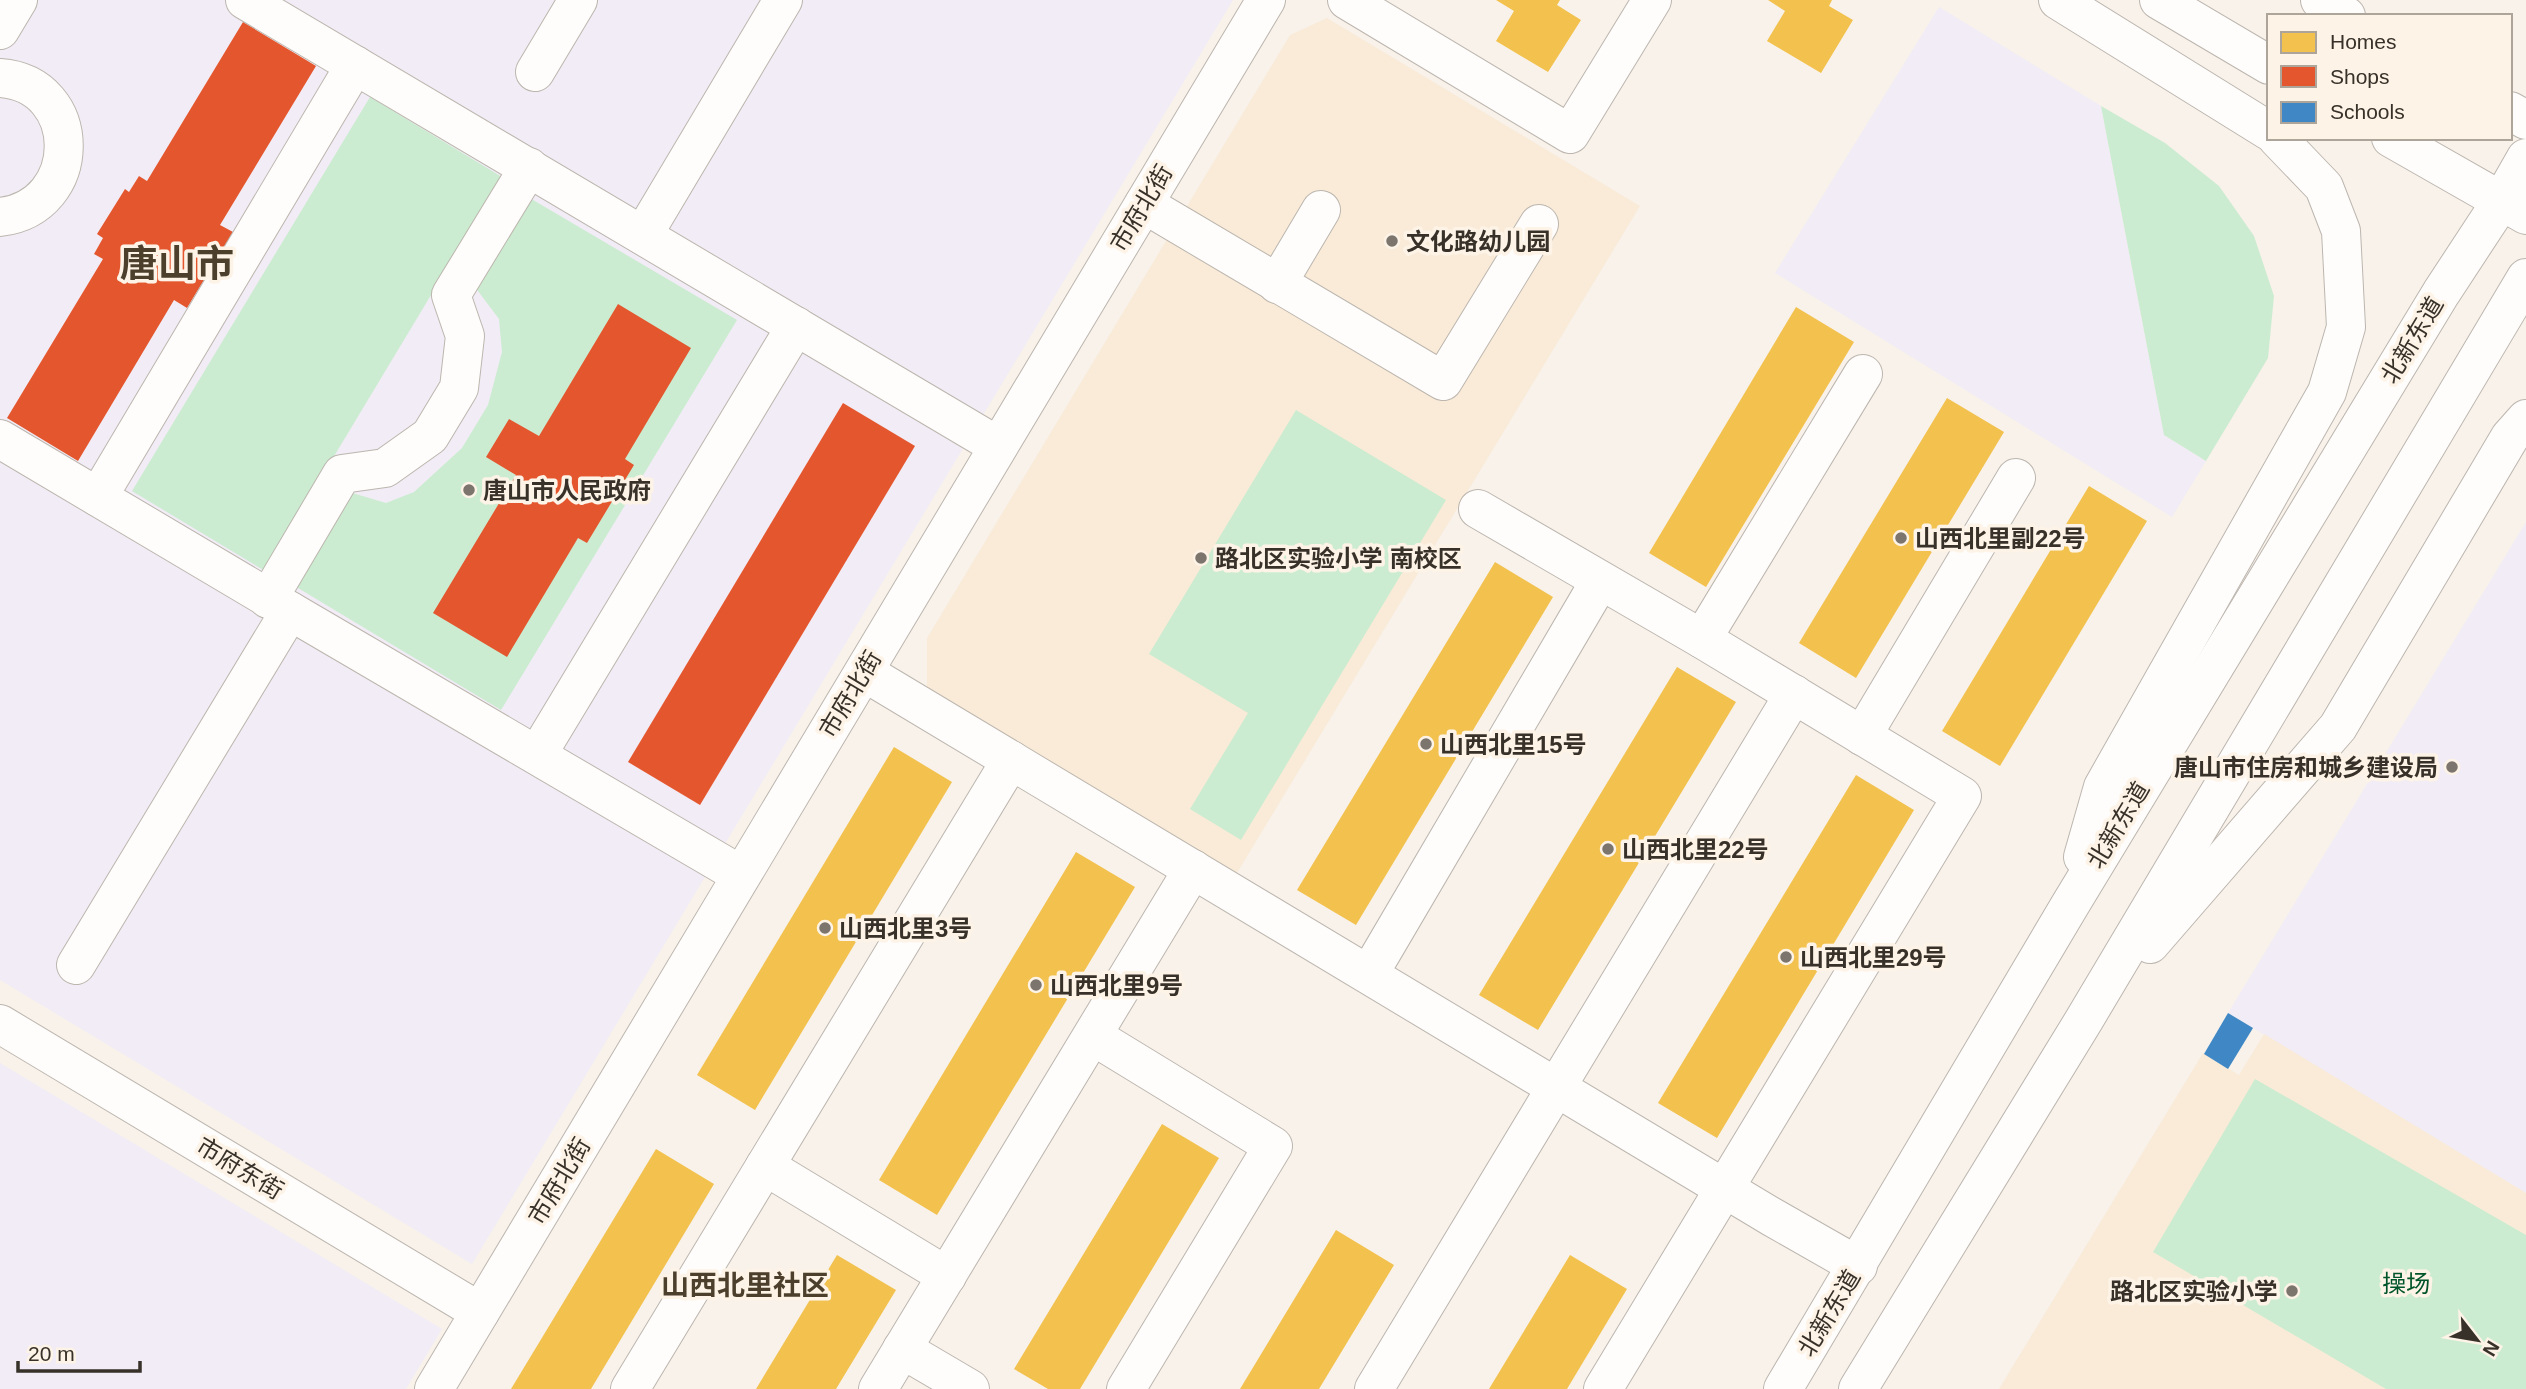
<svg xmlns="http://www.w3.org/2000/svg" width="2526" height="1389" font-family="Arial,'Noto Sans SC',sans-serif">
  <style>
    .commercial { fill: #f1ecf5 }
    .built { fill: #f9ebd8 }
    .green { fill: #cbecd0 }
    .homes { fill: #f2c14e }
    .shops { fill: #e4572e }
    .schools { fill: #3f88c5 }
    .lines { fill: none; stroke-linecap: round; stroke-linejoin: round }
    .minor-casing { stroke: #bcb6ae; stroke-width: 40 }
    .major-casing { stroke: #bcb6ae; stroke-width: 40 }
    .minor { stroke: #fefdfc; stroke-width: 38 }
    .major { stroke: #fefdfc; stroke-width: 38 }
    .poi-dot { fill: #7b756d; stroke: #fdf3e6; stroke-width: 2.5 }
    .labels { text-anchor: middle; dominant-baseline: central; stroke-width: 7; stroke-linejoin: round; paint-order: stroke }
    .street-label { font-size: 24px; fill: #373129; stroke: #fdf3e6 }
    .poi-label { font-size: 24px; font-weight: bold; fill: #373129; stroke: #fdf3e6; text-anchor: start }
    .park-label { font-size: 24px; fill: #01552b; stroke: #fdf3e6 }
    .quarter-label { font-size: 28px; font-weight: bold; fill: #4c402d; stroke: #fdf3e6 }
    .town-label { font-size: 38px; font-weight: bold; fill: #4c402d; stroke: #fdf3e6 }
  </style>
  <rect width="100%" height="100%" fill="#f8f2eb"/>
  <g class="commercial">
    <polygon points="0,0 1233,0 472,1264 0,980"/>
    <polygon points="1939,7 2101,106 2164,435 2206,461 2172,517 1775,273"/>
    <polygon points="2526,522 2526,1193 2228,1013"/>
    <polygon points="0,1063 442,1329 406,1389 0,1389"/>
  </g>
  <g class="built">
    <polygon points="1327,18 1640,206 1237,873 927,688 927,638 1290,35"/>
    <polygon points="2264,1034 2526,1193 2526,1389 1999,1389 2203,1053 2239,1075"/>
  </g>
  <g class="green">
    <polygon points="370,97 502,177 265,571 132,491"/>
    <polygon points="2101,106 2165,143 2219,186 2254,236 2274,296 2268,358 2206,461 2164,435"/>
    <polygon points="528,197 737,320 501,710 293,585 349,492 386,503 414,492 462,448 488,405 502,352 499,319 475,287"/>
    <polygon points="1296,410 1446,500 1241,840 1190,809 1248,713 1149,654"/>
    <polygon points="2255,1079 2526,1235 2526,1389 2386,1389 2153,1252"/>
  </g>
  <g class="homes">
    <polygon points="1496,0 1560,0 1557,5 1581,20 1548,72 1496,41 1514,11"/>
    <polygon points="1768,0 1832,0 1829,6 1853,20 1821,73 1767,41 1785,11"/>
    <polygon points="1796,307 1854,342 1706,587 1649,553"/>
    <polygon points="1947,398 2004,432 1856,678 1799,643"/>
    <polygon points="2089,486 2147,521 2000,766 1942,731"/>
    <polygon points="1495,562 1553,597 1356,925 1297,890"/>
    <polygon points="1677,667 1736,702 1538,1030 1479,995"/>
    <polygon points="894,747 952,782 755,1110 697,1075"/>
    <polygon points="1856,775 1914,810 1717,1138 1658,1103"/>
    <polygon points="1076,852 1135,887 937,1215 879,1180"/>
    <polygon points="1162,1124 1219,1158 1080,1389 1048,1389 1014,1369"/>
    <polygon points="656,1149 714,1184 591,1389 511,1389"/>
    <polygon points="1336,1230 1394,1265 1319,1389 1240,1389"/>
    <polygon points="837,1255 896,1290 836,1389 756,1389"/>
    <polygon points="1570,1255 1627,1289 1567,1389 1489,1389"/>
  </g>
  <g class="shops">
    <polygon points="243,22 316,66 220,225 233,232 187,308 174,300 78,461 7,418 103,259 94,254 103,238 97,234 125,189 129,192 139,176 147,181"/>
    <polygon points="618,304 691,348 625,459 634,465 587,543 578,538 507,657 433,613 516,475 486,457 509,419 539,436"/>
    <polygon points="843,403 915,446 700,805 628,762"/>
  </g>
  <polygon class="schools" points="2228,1013 2253,1028 2228,1069 2204,1054"/>
  <g class="lines">
    <defs>
      <g id="minor">
        <polyline points="245,0 998,446"/>
        <polyline points="1347,0 1570,134 1652,0"/>
        <polyline points="0,30 18,0"/>
        <polyline points="535,72 578,0"/>
        <path d="M0,78C85,84 85,207 0,217"/>
        <polyline points="1144,204 1443,381 1539,224"/>
        <polyline points="643,235 783,0"/>
        <polyline points="1277,284 1321,210"/>
        <polyline points="0,439 290,611 741,875"/>
        <polyline points="98,497 355,65"/>
        <polyline points="1478,509 1702,639 1962,796 1603,1389"/>
        <polyline points="268,599 342,474 385,468 430,436 459,388 465,336 451,295 529,167"/>
        <polyline points="1702,639 1863,374"/>
        <polyline points="864,672 1772,1217 1858,1266"/>
        <polyline points="1862,736 2016,478"/>
        <polyline points="537,755 796,326"/>
        <polyline points="76,965 290,611"/>
        <polyline points="1369,974 1594,591"/>
        <polyline points="0,1024 480,1312"/>
        <polyline points="1093,1036 1273,1146 1126,1389"/>
        <polyline points="765,1166 947,1276"/>
        <polyline points="902,1349 970,1389"/>
        <polyline points="434,1389 1266,0"/>
        <polyline points="630,1389 1011,760"/>
        <polyline points="878,1389 1193,869"/>
        <polyline points="1374,1389 1794,694"/>
      </g>
      <g id="major">
        <polyline points="2058,0 2269,131"/>
        <polyline points="2159,0 2269,65"/>
        <polyline points="2320,0 2346,16"/>
        <polyline points="2510,111 2526,120"/>
        <polyline points="2391,138 2526,215"/>
        <polyline points="2083,857 2103,787 2327,392 2346,327 2341,231 2324,187 2277,138"/>
        <polyline points="2150,944 2338,727 2510,437 2526,419"/>
        <polyline points="1783,1389 2070,905 2441,293 2502,200 2526,158"/>
        <polyline points="1858,1389 2084,1020 2526,278"/>
      </g>
    </defs>
    <use href="#minor" class="minor-casing"/>
    <use href="#major" class="major-casing"/>
    <use href="#minor" class="minor"/>
    <use href="#major" class="major"/>
  </g>
  <g class="poi-dot">
    <circle cx="1392" cy="241" r="7"/>
    <circle cx="469" cy="490" r="7"/>
    <circle cx="1901" cy="538" r="7"/>
    <circle cx="1201" cy="558" r="7"/>
    <circle cx="1426" cy="744" r="7"/>
    <circle cx="2452" cy="767" r="7"/>
    <circle cx="1608" cy="849" r="7"/>
    <circle cx="825" cy="928" r="7"/>
    <circle cx="1786" cy="957" r="7"/>
    <circle cx="1036" cy="985" r="7"/>
    <circle cx="2292" cy="1291" r="7"/>
  </g>
  <g class="labels">
    <g class="street-label">
      <text transform="translate(1141 208) rotate(-59)">市府北街</text>
      <text transform="translate(2412 340) rotate(-59)">北新东道</text>
      <text transform="translate(850 694) rotate(-59)">市府北街</text>
      <text transform="translate(2118 825) rotate(-59)">北新东道</text>
      <text transform="translate(240 1168) rotate(31)">市府东街</text>
      <text transform="translate(559 1181) rotate(-59)">市府北街</text>
      <text transform="translate(1829 1313) rotate(-59)">北新东道</text>
    </g>
    <g class="poi-label">
      <text x="1406" y="241">文化路幼儿园</text>
      <text x="483" y="490">唐山市人民政府</text>
      <text x="1915" y="538">山西北里副22号</text>
      <text x="1215" y="558">路北区实验小学 南校区</text>
      <text x="1440" y="744">山西北里15号</text>
      <text x="2438" y="767" text-anchor="end">唐山市住房和城乡建设局</text>
      <text x="1622" y="849">山西北里22号</text>
      <text x="839" y="928">山西北里3号</text>
      <text x="1800" y="957">山西北里29号</text>
      <text x="1050" y="985">山西北里9号</text>
      <text x="2278" y="1291" text-anchor="end">路北区实验小学</text>
    </g>
    <g class="park-label">
      <text x="2406" y="1283">操场</text>
    </g>
    <g class="quarter-label">
      <text x="745" y="1285">山西北里社区</text>
    </g>
    <g class="town-label">
      <text x="177" y="264">唐山市</text>
    </g>
  </g>
  <rect x="2267" y="14" width="245" height="126" fill="#fdf3e6" stroke="#aea59a" stroke-width="2"/>
  <rect x="2281" y="32" width="35" height="21" fill="#f2c14e" stroke="#aea59a" stroke-width="2"/>
  <text x="2330" y="49" font-size="21" fill="#373129">Homes</text>
  <rect x="2281" y="66" width="35" height="21" fill="#e4572e" stroke="#aea59a" stroke-width="2"/>
  <text x="2330" y="84" font-size="21" fill="#373129">Shops</text>
  <rect x="2281" y="102" width="35" height="21" fill="#3f88c5" stroke="#aea59a" stroke-width="2"/>
  <text x="2330" y="119" font-size="21" fill="#373129">Schools</text>
  <g transform="translate(2477 1340) rotate(121)" stroke="#fdf3e6" stroke-width="5" paint-order="stroke">
  <path d="M0-5L12 26L0 18L-12 26Z" fill="#373129"/>
  <text y="-10" font-size="19" font-weight="bold" text-anchor="middle" fill="#373129">N</text>
  </g>
  <path d="M18 1361v10h122v-10" fill="none" stroke="#373129" stroke-width="3.5"/>
  <text x="28" y="1361" font-size="21" fill="#373129" stroke="#fdf3e6" stroke-width="5" paint-order="stroke">20 m</text>
</svg>
